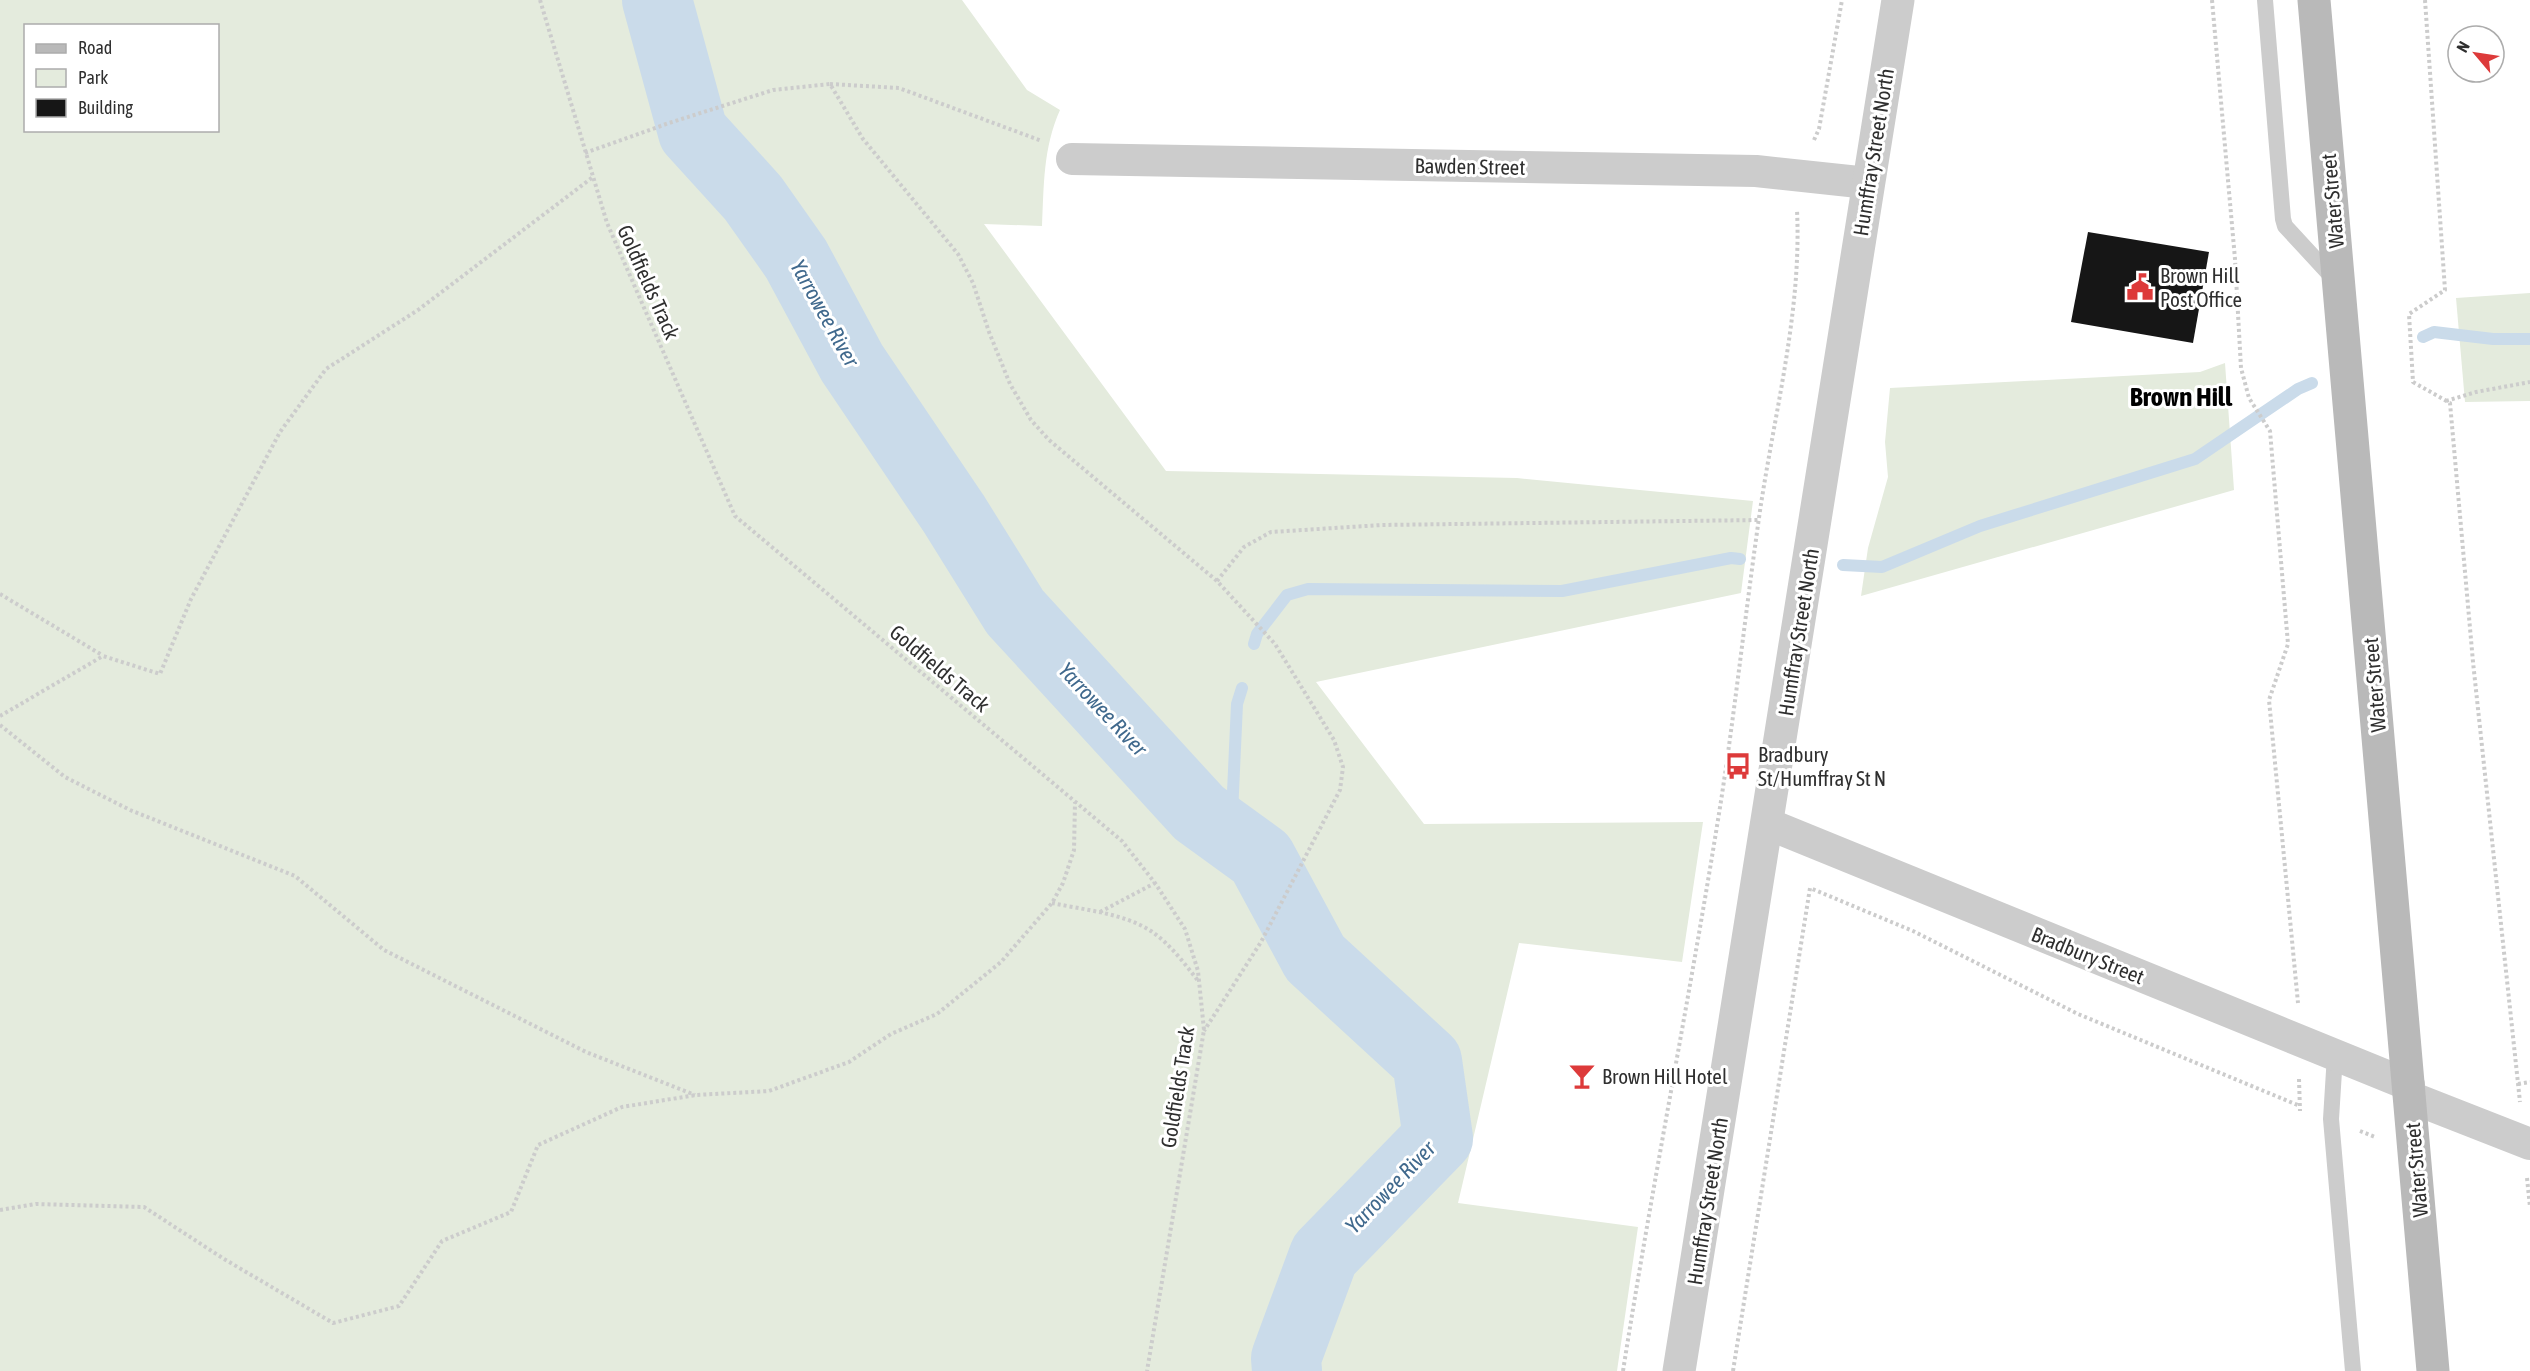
<svg xmlns="http://www.w3.org/2000/svg" width="2530" height="1371" font-family="'Asap Condensed',sans-serif">
  <style>
    .green { fill: #e4ebdd; fill-rule: evenodd }
    .lines { fill: none; stroke-linecap: round; stroke-linejoin: round }
    .stream { stroke: #cadbea; stroke-width: 12 }
    .river { stroke: #cadbea; stroke-width: 70 }
    .building { fill: #161616 }
    .path { stroke: #ccc; stroke-width: 4; stroke-dasharray: 3 3; stroke-linecap: butt }
    .service { stroke: #ccc; stroke-width: 16 }
    .minor { stroke: #ccc; stroke-width: 32 }
    .tertiary { stroke: #ccc; stroke-width: 33 }
    .secondary { stroke: #b9b9b9; stroke-width: 33 }
    .labels { text-anchor: middle; dominant-baseline: central; stroke-width: 6; stroke-linejoin: round; paint-order: stroke }
    .street-label { font-size: 21px; fill: #2f2f2f; stroke: #fff }
    .poi-label { font-size: 21px; fill: #2f2f2f; stroke: #fff; text-anchor: start }
    .water-label { font-size: 22px; font-style: italic; fill: #40698d; stroke: #fff }
    .district-label { font-size: 27px; font-weight: bold; fill: #000; stroke: #fff }
  </style>
  <rect width="100%" height="100%" fill="#fff"/>
  <g class="green">
    <path d="M0,0H962L1027,90L1060,110C1043,148 1044,185 1042,226L984,224L1166,471L1517,478L1753,501L1741,593L1316,682L1424,824L1703,822L1682,962L1519,943L1458,1203L1638,1227L1617,1371H0ZM26,26H218V130H26Z"/>
    <polygon points="2530,293 2530,401 2465,402 2456,298"/>
    <polygon points="2225,363 2234,490 1861,596 1868,548 1888,477 1885,442 1890,388 2200,372"/>
  </g>
  <g class="lines">
    <g class="stream">
      <polyline points="2423,337 2434,332 2493,339 2530,339"/>
      <polyline points="1843,565 1882,567 1980,526 2195,459 2298,389 2312,383"/>
      <polyline points="1254,644 1257,634 1287,595 1308,589 1562,591 1731,558 1740,559"/>
      <polyline points="1231,836 1237,704 1242,688"/>
    </g>
    <polyline class="river" points="657,0 693,132 753,198 796,259 852,363 954,514 1015,612 1199,813 1261,858 1315,958 1427,1061 1438,1138 1324,1255 1286,1358 1287,1371"/>
  </g>
  <polygon class="building" points="2088,232 2209,252 2193,343 2071,322"/>
  <g class="lines">
    <g class="path">
      <polyline points="540,0 607,223 735,516 1122,841 1155,883 1185,929 1198,971 1204,1030 1147,1371"/>
      <polyline points="2212,0 2235,259 2241,368 2249,398 2270,431 2288,644 2269,700 2298,1003"/>
      <polyline points="2425,0 2445,290 2409,314 2413,382 2450,403 2473,662 2520,1102"/>
      <polyline points="830,84 899,88 1042,141"/>
      <polyline points="1814,140 1819,129 1842,0"/>
      <polyline points="585,153 669,123 773,90 830,84 863,139 958,254 973,283 989,332 1010,384 1031,420 1049,440 1217,581 1275,644 1334,740 1343,767 1340,790 1261,942 1204,1031"/>
      <polyline points="2446,401 2476,392 2530,382"/>
      <polyline points="1217,581 1244,547 1271,532 1382,525 1759,520"/>
      <polyline points="0,594 102,655"/>
      <polyline points="0,716 103,656 160,674 191,599 280,432 326,369 418,310 593,177"/>
      <polyline points="0,725 65,777 130,810 295,876 384,950 586,1052 695,1095"/>
      <path d="M1052,903C1084,910 1123,913 1151,931C1170,944 1185,964 1199,982"/>
      <polyline points="1100,912 1155,883"/>
      <polyline points="2299,1079 2300,1111"/>
      <polyline points="2518,1084 2530,1082"/>
      <polyline points="2360,1131 2375,1137"/>
      <polyline points="2527,1178 2530,1207"/>
      <polyline points="0,1210 36,1204 144,1207 224,1259 333,1323 399,1306 442,1241 511,1212 538,1145 622,1107 696,1095 769,1091 849,1062 891,1034 937,1014 1001,962 1052,903 1063,883 1074,850 1075,802"/>
      <path d="M1623,1371C1653,1180 1691,991 1721,801C1735,709 1745,617 1758,525C1772,421 1802,316 1797,210"/>
      <polyline points="1733,1371 1810,888 1913,931 2078,1014 2300,1106"/>
    </g>
    <g class="service">
      <polyline points="2265,0 2283,219 2285,226 2333,278"/>
      <polyline points="2335,1055 2331,1119 2353,1371"/>
    </g>
    <g class="minor">
      <polyline points="1072,159 1756,171 1868,183"/>
      <polyline points="1768,824 2409,1085"/>
      <polyline points="2410,1097 2530,1144"/>
    </g>
    <polyline class="tertiary" points="1679,1371 1898,0"/>
    <polyline class="secondary" points="2314,0 2433,1371"/>
  </g>
  <defs>
    <symbol id="civic-bare" viewBox="-9 -9 18 18"><path d="M-.6-6.5H3V-4.5H.6V-3L4-1V1h2V6H-6V1h2V-1L-.6-3ZM-1.2 2.5V6h2.4V2.5Z" fill="#dd3a3a" stroke="#fff" stroke-width="2.5" paint-order="stroke"/></symbol>
    <symbol id="bus-bare" viewBox="-9 -9 18 18"><path d="M-5-6H5V4H4V6H2V4H-2V6H-4V4H-5ZM-3.5-4V0h7V-4ZM-3.5 1.2v1.5H-2V1.2ZM2 1.2v1.5H3.5V1.2Z" fill="#dd3a3a" stroke="#fff" stroke-width="2.5" paint-order="stroke"/></symbol>
    <symbol id="bar-bare" viewBox="-9 -9 18 18"><path d="M-6-5H6L.8 .8V4.5H3.5V6h-7V4.5H-.8V.8Z" fill="#dd3a3a" stroke="#fff" stroke-width="2.5" paint-order="stroke"/></symbol>
  </defs>
  <g fill-rule="evenodd">
    <use href="#civic-bare" x="2121" y="268" width="38" height="38"/>
    <use href="#bus-bare" x="1719" y="747" width="38" height="38"/>
    <use href="#bar-bare" x="1563" y="1057" width="38" height="38"/>
  </g>
  <g class="labels">
    <g class="street-label">
      <text transform="translate(1873 152) rotate(-81)">Humffray Street North</text>
      <text transform="translate(1470 166) rotate(1)">Bawden Street</text>
      <text transform="translate(2332 201) rotate(-95)">Water Street</text>
      <text transform="translate(649 282) rotate(66)">Goldfields Track</text>
      <text transform="translate(1798 632) rotate(-81)">Humffray Street North</text>
      <text transform="translate(940 668) rotate(40)">Goldfields Track</text>
      <text transform="translate(2374 685) rotate(-95)">Water Street</text>
      <text transform="translate(2088 955) rotate(22)">Bradbury Street</text>
      <text transform="translate(1177 1087) rotate(-81)">Goldfields Track</text>
      <text transform="translate(2416 1170) rotate(-95)">Water Street</text>
      <text transform="translate(1707 1201) rotate(-81)">Humffray Street North</text>
    </g>
    <g class="poi-label">
      <text x="2160" y="275">Brown Hill<tspan x="2160" dy="24">Post Office</tspan></text>
      <text x="1758" y="754">Bradbury<tspan x="1758" dy="24">St/Humffray St N</tspan></text>
      <text x="1602" y="1076">Brown Hill Hotel</text>
    </g>
    <g class="water-label">
      <text transform="translate(825 313) rotate(61)">Yarrowee River</text>
      <text transform="translate(1103 709) rotate(47)">Yarrowee River</text>
      <text transform="translate(1390 1187) rotate(-46)">Yarrowee River</text>
    </g>
    <g class="district-label">
      <text x="2181" y="396">Brown Hill</text>
    </g>
  </g>
  <rect x="24" y="24" width="195" height="108" fill="#ffffff" stroke="#acacac" stroke-width="1.5"/>
  <rect x="36" y="44" width="30" height="9" fill="#b9b9b9" stroke="#acacac" stroke-width="1.5"/>
  <text x="78" y="54" font-size="18" fill="#2f2f2f">Road</text>
  <rect x="36" y="69" width="30" height="18" fill="#e4ebdd" stroke="#acacac" stroke-width="1.5"/>
  <text x="78" y="84" font-size="18" fill="#2f2f2f">Park</text>
  <rect x="36" y="99" width="30" height="18" fill="#161616" stroke="#acacac" stroke-width="1.5"/>
  <text x="78" y="114" font-size="18" fill="#2f2f2f">Building</text>
  <g transform="translate(2476 54) rotate(299)"><circle r="28" fill="#ffffff" stroke="#acacac" stroke-width="1.5"/>
  <path d="M0-4.5L10 22L0 15L-10 22Z" fill="#dd3a3a"/>
  <text y="-9" font-size="16" font-weight="bold" text-anchor="middle" fill="#2f2f2f">N</text>
  </g>
</svg>
